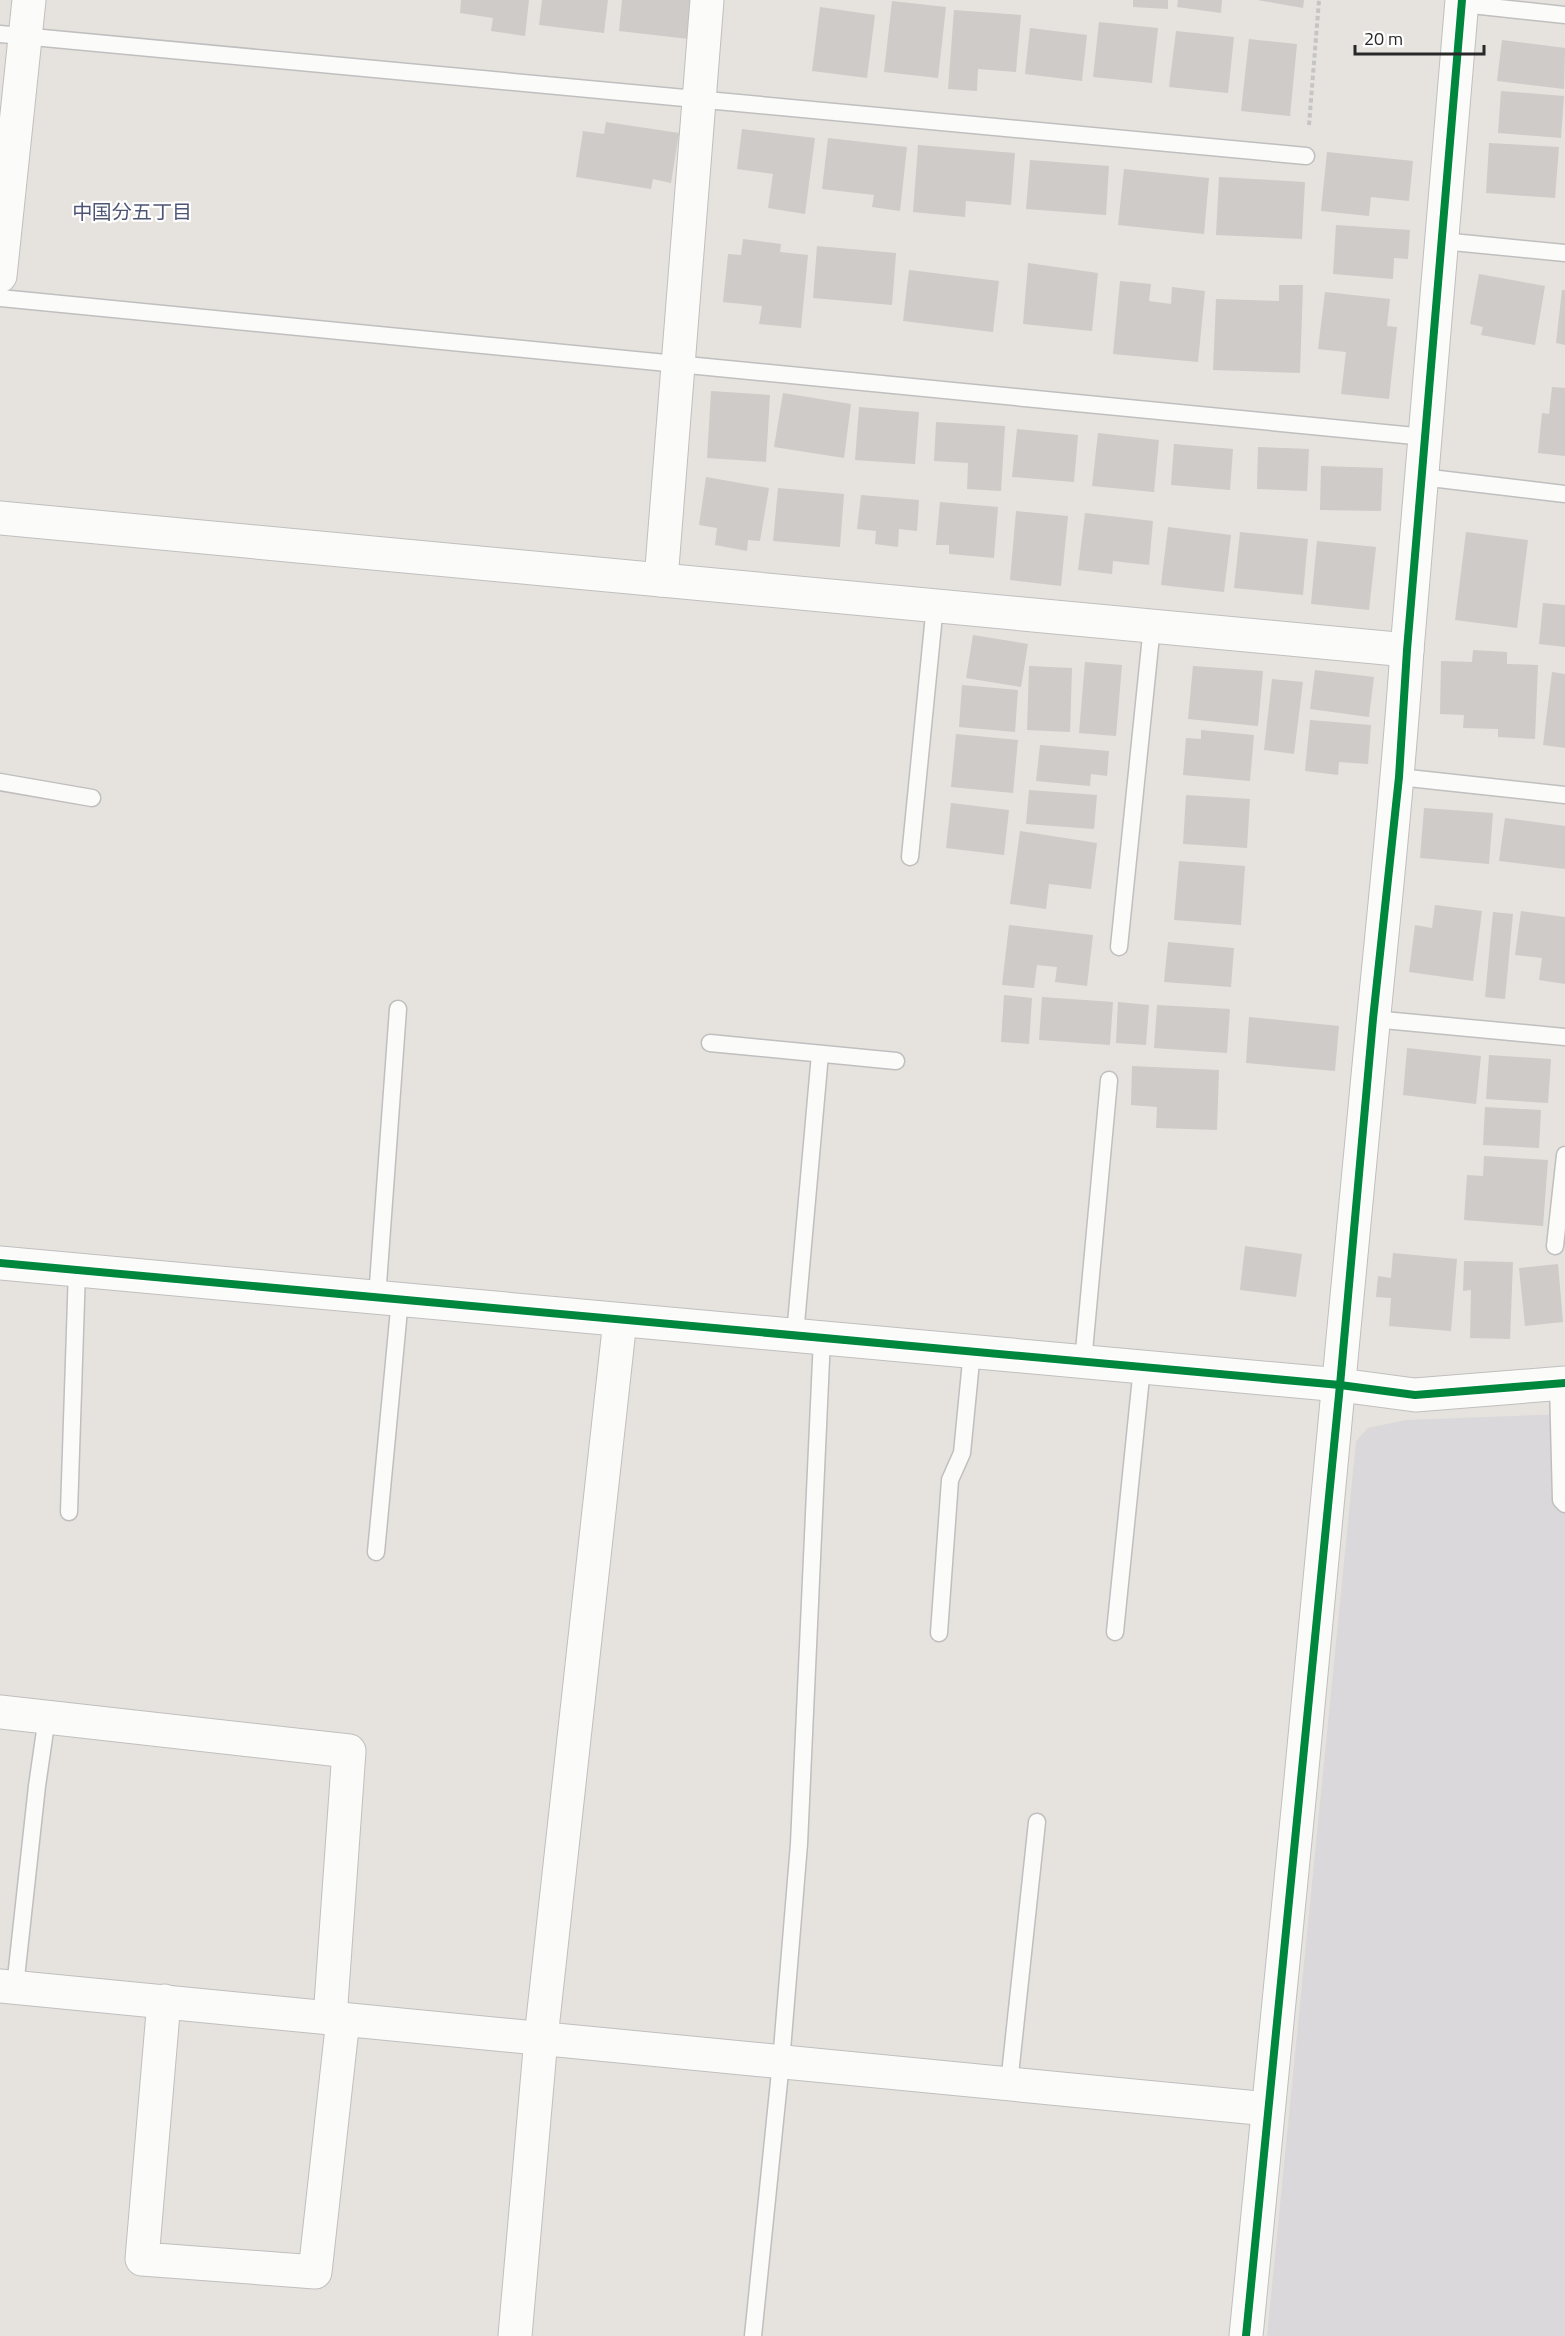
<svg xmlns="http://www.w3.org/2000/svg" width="1565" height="2336" font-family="'Titillium Web','Noto Sans JP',sans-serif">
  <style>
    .industrial { fill: #dad8da }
    .building { fill: #cecbc8 }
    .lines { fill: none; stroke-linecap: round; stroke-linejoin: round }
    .service-casing { stroke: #c0bfbf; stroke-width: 19 }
    .minor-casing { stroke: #c0bfbf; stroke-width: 35 }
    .tertiary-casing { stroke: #c0bfbf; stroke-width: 35 }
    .path { stroke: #c6c5c5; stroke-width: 4; stroke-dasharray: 4.5 3; stroke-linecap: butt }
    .service { stroke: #fbfbfa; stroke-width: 16 }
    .minor { stroke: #fbfbfa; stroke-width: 33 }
    .tertiary { stroke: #fbfbfa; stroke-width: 33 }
    .cycleway-casing { stroke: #fff; stroke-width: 11 }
    .cycleway { stroke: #00873e; stroke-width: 8 }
    .labels { text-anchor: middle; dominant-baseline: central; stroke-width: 4.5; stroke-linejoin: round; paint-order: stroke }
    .neighbourhood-label { font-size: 20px; fill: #4d5575; stroke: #fff }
  </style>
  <rect width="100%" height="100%" fill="#e6e3de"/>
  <polygon class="industrial" points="1565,1414 1565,2336 1267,2336 1356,1441 1368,1428 1406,1420"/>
  <g class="building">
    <polygon points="461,0 529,0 525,36 491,31 493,18 460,13"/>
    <polygon points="542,0 608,0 604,33 539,25"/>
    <polygon points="622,0 693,0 689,39 619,31"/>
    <polygon points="1133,0 1168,0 1168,9 1133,7"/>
    <polygon points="1178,0 1222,0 1221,13 1177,7"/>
    <polygon points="1257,0 1304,0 1303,8"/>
    <polygon points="892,1 946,7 938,78 884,72"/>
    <polygon points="820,7 875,15 867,78 812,71"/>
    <polygon points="954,10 1021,15 1016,72 978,69 977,91 948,89"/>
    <polygon points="1099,22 1158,28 1152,83 1093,77"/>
    <polygon points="1030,28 1087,35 1082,81 1025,74"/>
    <polygon points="1176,31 1234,37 1228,93 1169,87"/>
    <polygon points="1249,39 1297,44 1290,116 1241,111"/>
    <polygon points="1502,40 1565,48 1564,89 1497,81"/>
    <polygon points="1501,91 1564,96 1561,138 1498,133"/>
    <polygon points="606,122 679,133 671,183 653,179 651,189 576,177 583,131 604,134"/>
    <polygon points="742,129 815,138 805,214 768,208 773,174 737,169"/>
    <polygon points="828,138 907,147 900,211 872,207 874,195 822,189"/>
    <polygon points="1489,143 1559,147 1555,198 1486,193"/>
    <polygon points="918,145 1015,153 1011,205 966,201 965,217 913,212"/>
    <polygon points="1327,152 1413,161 1409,201 1371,197 1369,216 1321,211"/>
    <polygon points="1030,160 1109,166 1106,215 1026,209"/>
    <polygon points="1124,169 1209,178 1204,234 1118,225"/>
    <polygon points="1219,177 1305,182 1302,239 1216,235"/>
    <polygon points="1336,225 1410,230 1408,259 1394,258 1393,279 1333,274"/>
    <polygon points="743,239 781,244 780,252 808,255 801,328 759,324 762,306 723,302 728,254 741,255"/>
    <polygon points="817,246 896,253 892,305 813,298"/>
    <polygon points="1028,263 1098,273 1092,331 1023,324"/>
    <polygon points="909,270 999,281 993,332 903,321"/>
    <polygon points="1479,274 1545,286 1535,345 1481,335 1483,327 1470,324"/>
    <polygon points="1120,281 1151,284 1149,301 1171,304 1172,287 1205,291 1198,362 1113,354"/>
    <polygon points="1279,285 1303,285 1300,373 1213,370 1216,299 1279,301"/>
    <polygon points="1562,290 1565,290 1565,345 1556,343"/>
    <polygon points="1325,292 1390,299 1387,326 1397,327 1389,399 1341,394 1346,352 1318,349"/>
    <polygon points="1552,387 1565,388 1565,456 1538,453 1542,413 1549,414"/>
    <polygon points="711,391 770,395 766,462 707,458"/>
    <polygon points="783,393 851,404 844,458 774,447"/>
    <polygon points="859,407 919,412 915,464 855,460"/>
    <polygon points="936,422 1005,426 1001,491 967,489 968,463 934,461"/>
    <polygon points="1017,429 1078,435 1074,482 1012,477"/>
    <polygon points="1098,433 1159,440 1154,492 1092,486"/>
    <polygon points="1174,444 1233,449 1230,490 1171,485"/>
    <polygon points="1258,447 1309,449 1307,491 1257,489"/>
    <polygon points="1321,466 1383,468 1381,511 1320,510"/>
    <polygon points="706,477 769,488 760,541 748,540 747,551 715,545 717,528 699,525"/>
    <polygon points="778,488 844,494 840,547 773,541"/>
    <polygon points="861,495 919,500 917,531 899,529 898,547 875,544 876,531 857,529"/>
    <polygon points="940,502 998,507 994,558 949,554 949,545 936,545"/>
    <polygon points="1016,511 1068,516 1061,586 1010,580"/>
    <polygon points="1085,513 1153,521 1149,565 1113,561 1112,574 1078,570"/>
    <polygon points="1168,527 1231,535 1224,592 1161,585"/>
    <polygon points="1240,532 1308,539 1303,595 1234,588"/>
    <polygon points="1466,532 1528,540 1517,628 1455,620"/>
    <polygon points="1317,541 1376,547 1369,610 1311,604"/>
    <polygon points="1543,603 1565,605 1565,647 1539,644"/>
    <polygon points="973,635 1028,644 1021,687 966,678"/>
    <polygon points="1473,650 1507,652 1507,664 1538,665 1535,739 1498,737 1498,729 1463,728 1464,715 1440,714 1441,661 1472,662"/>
    <polygon points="1085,662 1122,665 1116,736 1079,733"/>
    <polygon points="1029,666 1072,668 1070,732 1027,730"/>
    <polygon points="1193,666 1263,671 1258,726 1188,719"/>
    <polygon points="1315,670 1374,677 1369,717 1310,709"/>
    <polygon points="1552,672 1565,674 1565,748 1543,745"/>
    <polygon points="1272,679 1303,682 1294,754 1264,750"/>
    <polygon points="962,685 1018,690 1015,732 959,727"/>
    <polygon points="1310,720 1371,725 1368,764 1339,762 1338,775 1305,771"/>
    <polygon points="1201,730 1254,735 1250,781 1183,775 1186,738 1201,739"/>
    <polygon points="956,734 1018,740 1013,793 951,787"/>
    <polygon points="1040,745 1109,751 1107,776 1091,774 1090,786 1036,781"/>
    <polygon points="1029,790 1097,795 1094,829 1026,824"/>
    <polygon points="1186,795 1250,799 1247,848 1183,844"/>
    <polygon points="951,803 1009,810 1004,855 946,848"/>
    <polygon points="1424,808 1493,813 1489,864 1420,858"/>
    <polygon points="1505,818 1565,826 1565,869 1499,861"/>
    <polygon points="1020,831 1097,843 1091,889 1049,884 1046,909 1010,904"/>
    <polygon points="1179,861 1245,866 1241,925 1174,920"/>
    <polygon points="1435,905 1482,911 1473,981 1409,972 1415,925 1432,928"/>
    <polygon points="1521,911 1565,917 1565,984 1539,980 1542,958 1515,955"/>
    <polygon points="1493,912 1513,914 1505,999 1485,997"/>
    <polygon points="1009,925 1093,935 1087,986 1055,982 1057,967 1037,965 1034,988 1002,985"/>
    <polygon points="1168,942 1234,948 1231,987 1164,982"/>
    <polygon points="1004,995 1032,998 1029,1044 1001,1042"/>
    <polygon points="1042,997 1113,1002 1110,1045 1039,1040"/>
    <polygon points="1118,1002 1149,1005 1146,1045 1116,1043"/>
    <polygon points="1157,1005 1230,1009 1227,1053 1154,1048"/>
    <polygon points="1249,1017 1339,1026 1335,1071 1246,1063"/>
    <polygon points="1407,1048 1481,1056 1476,1104 1403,1095"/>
    <polygon points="1489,1055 1551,1059 1548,1103 1486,1099"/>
    <polygon points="1132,1066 1219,1070 1217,1130 1156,1128 1157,1107 1131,1105"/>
    <polygon points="1485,1107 1541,1110 1539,1148 1483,1145"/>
    <polygon points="1484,1156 1548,1160 1543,1226 1464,1220 1467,1175 1483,1176"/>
    <polygon points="1245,1246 1302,1254 1296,1297 1240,1290"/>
    <polygon points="1393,1253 1457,1259 1451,1331 1389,1326 1391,1298 1376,1297 1378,1276 1391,1278"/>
    <polygon points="1464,1261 1513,1262 1510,1339 1470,1338 1471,1290 1463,1291"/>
    <polygon points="1558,1264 1563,1322 1525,1326 1519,1268"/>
  </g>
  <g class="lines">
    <defs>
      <g id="service">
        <polyline points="1462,4 1565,15"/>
        <polyline points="0,34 1306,156"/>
        <polyline points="1442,241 1565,253"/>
        <polyline points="0,298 1425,437"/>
        <polyline points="1422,477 1565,494"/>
        <polyline points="1399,777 1565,795"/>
        <polyline points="0,782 92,798"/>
        <polyline points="910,857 935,605"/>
        <polyline points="1119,947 1152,626"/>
        <polyline points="1373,1019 1565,1037"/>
        <polyline points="710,1043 896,1061"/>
        <polyline points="1555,1246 1565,1155"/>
        <polyline points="377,1298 398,1009"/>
        <polyline points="795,1335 820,1054"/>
        <polyline points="1083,1362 1109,1080"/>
        <polyline points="1558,1384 1561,1500 1565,1504"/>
        <polyline points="69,1512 77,1270"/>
        <polyline points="376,1552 400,1299"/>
        <polyline points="1115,1632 1142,1367"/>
        <polyline points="939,1633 950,1480 962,1453 972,1351"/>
        <polyline points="15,1987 37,1786 47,1717"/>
        <polyline points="1009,2084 1037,1822"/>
        <polyline points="753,2336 781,2062 799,1844 822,1338"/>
      </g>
      <g id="minor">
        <polyline points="0,276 29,0"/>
        <path d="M0,518L1407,650C1397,803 1379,955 1365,1108C1328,1517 1286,1927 1246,2336"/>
        <polyline points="661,580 707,0"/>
        <polyline points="0,1263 1340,1385 1415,1395 1565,1383"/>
        <polyline points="0,1712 349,1751 330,2018"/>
        <polyline points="0,1986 1268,2109"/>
        <polyline points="164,2001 142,2259 315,2272 343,2019"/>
        <polyline points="515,2336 541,2038 620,1320"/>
      </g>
      <polyline id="tertiary" points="1407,650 1462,0"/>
    </defs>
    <use href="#service" class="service-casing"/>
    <use href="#minor" class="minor-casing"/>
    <use href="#tertiary" class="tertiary-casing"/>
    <polyline class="path" points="1309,125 1319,0"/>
    <use href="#service" class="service"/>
    <use href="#minor" class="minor"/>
    <use href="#tertiary" class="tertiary"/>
    <defs>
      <g id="cycleway">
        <polyline points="0,1263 1340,1385 1415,1395 1565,1383"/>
        <polyline points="1246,2336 1340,1385 1373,1019 1399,777 1407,650 1462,0"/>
      </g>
    </defs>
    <use href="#cycleway" class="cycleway-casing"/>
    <use href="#cycleway" class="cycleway"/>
  </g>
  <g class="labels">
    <g class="neighbourhood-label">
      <text x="132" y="211">中国分五丁目</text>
    </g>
  </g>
  <path d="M1355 45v9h129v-9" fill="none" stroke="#292929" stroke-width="3"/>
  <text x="1364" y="45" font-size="18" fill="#292929" stroke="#ffffff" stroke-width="4.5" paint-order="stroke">20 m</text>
</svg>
